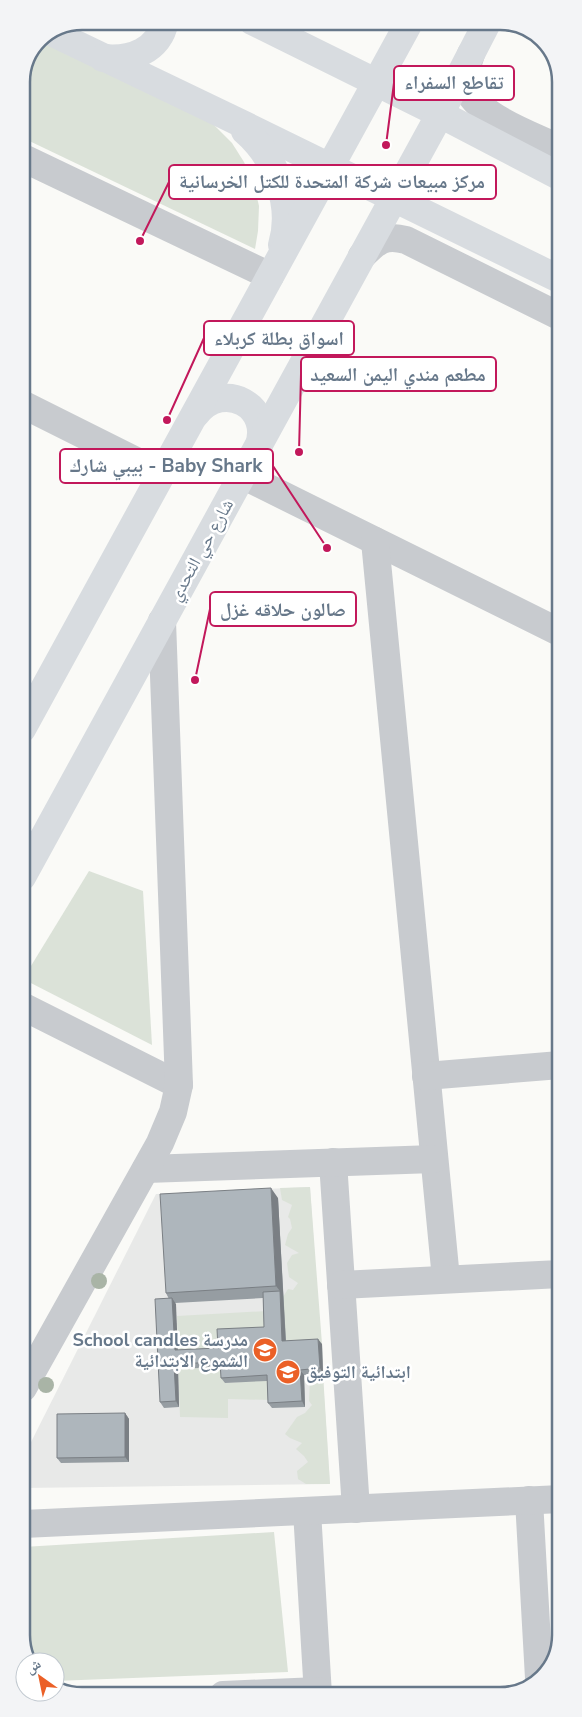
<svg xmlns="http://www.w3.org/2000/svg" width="582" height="1717" font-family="'Nunito Sans','Noto Naskh Arabic',sans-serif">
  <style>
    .built { fill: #e8e9e8 }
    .green { fill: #dbe2d8 }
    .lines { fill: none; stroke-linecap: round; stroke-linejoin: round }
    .minor { stroke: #c8cbcf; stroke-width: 28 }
    .major { stroke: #d8dce0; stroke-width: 28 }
    .tree { fill: #a9b4a6 }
    .wall { fill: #969da2; fill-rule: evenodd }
    .shaded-wall { fill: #7a7f84 }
    .building { fill: #aeb6bc; stroke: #7a7f84 }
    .labels { text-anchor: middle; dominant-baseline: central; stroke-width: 5; stroke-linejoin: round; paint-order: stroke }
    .street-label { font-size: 18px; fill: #67788a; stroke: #fff }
    .poi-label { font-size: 18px; font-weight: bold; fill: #67788a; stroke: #fff; text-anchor: end }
    .rim { fill: none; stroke: #67788a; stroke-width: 2.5 }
    .leader { fill: none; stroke: #c2185b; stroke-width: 2 }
    .callout-dot { fill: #c2185b; stroke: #fff; stroke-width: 2 }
    .callout { fill: #fff; stroke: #c2185b; stroke-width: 2 }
    .callout-label { font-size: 19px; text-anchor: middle; font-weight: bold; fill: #67788a }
  </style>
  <rect width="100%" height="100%" fill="#fafaf7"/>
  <polygon class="built" points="310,1187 330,1484 23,1488 23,1458 156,1194"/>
  <g class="green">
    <polygon points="40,39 172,101 213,124 232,143 244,162 254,185 259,206 258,231 255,249 21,137 21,79"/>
    <polygon points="89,871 143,891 152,1045 23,979"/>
    <polygon points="310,1187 322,1344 286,1346 283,1297 288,1289 293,1290 298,1283 289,1277 287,1263 292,1255 299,1253 285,1245 288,1234 292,1228 290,1219 288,1217 292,1205 282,1200 280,1188"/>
    <polygon points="267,1311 268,1332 222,1353 178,1355 177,1316"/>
    <polygon points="224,1367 225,1383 271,1380 271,1400 228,1399 228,1418 180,1417 178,1369"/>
    <polygon points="323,1374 330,1484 306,1484 298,1479 297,1471 308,1462 304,1456 296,1449 302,1443 290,1438 285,1434 297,1417 305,1413 312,1405 309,1401 310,1378"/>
    <polygon points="274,1532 288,1672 55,1681 55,1662 31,1662 23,1650 23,1547"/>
  </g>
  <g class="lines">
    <g class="minor">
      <path d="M471,54C468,64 463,75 466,85C475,116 532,135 559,148"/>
      <polyline points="21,157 270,276"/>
      <path d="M362,256C377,241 384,234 406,240L559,316"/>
      <polyline points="22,404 162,474"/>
      <polyline points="242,475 559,632"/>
      <polyline points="375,541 446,1279"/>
      <polyline points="22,1006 179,1085"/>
      <polyline points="426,1076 560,1065"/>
      <polyline points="333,1162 356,1509"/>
      <polyline points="146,1169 434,1159"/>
      <polyline points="341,1285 560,1274"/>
      <polyline points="23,1388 160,1143 173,1112 179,1085 162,621"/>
      <polyline points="529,1500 539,1678"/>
      <polyline points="307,1511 318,1695"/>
      <polyline points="23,1524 561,1499"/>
      <polyline points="223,1695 318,1691"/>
    </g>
    <g class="major">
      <polyline points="252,21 440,114 559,176"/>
      <polyline points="53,33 228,117 559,279"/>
      <path d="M103,58C130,61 159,51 165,21"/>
      <path d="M245,131C276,158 294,205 282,245"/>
      <path d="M196,414C223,379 274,406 258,448"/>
      <polyline points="22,729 410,21"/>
      <polyline points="22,877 440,114 488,21"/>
    </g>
  </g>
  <g class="tree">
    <circle cx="99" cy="1281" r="8"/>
    <circle cx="46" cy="1385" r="8"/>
  </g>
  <g class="wall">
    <path d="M278,1198L286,1341L322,1344L323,1374L304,1375L305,1407L272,1408L268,1403L267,1381L225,1383L221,1378V1367L178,1369L179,1407L164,1408L160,1402L169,1299L166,1293ZM263,1298L264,1327L218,1348L178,1350L175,1303Z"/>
    <polygon points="125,1413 129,1419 129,1462 61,1463 57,1458"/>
  </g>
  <g class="shaded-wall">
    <polygon points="271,1188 278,1198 286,1346 282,1341 280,1291 276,1286"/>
    <polygon points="172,1298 176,1304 178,1355 175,1350"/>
    <polygon points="318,1339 322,1344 323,1374 320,1368"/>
    <polygon points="174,1364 178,1369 179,1407 176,1401"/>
    <polygon points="300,1370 304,1375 305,1407 302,1401"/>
    <polygon points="125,1413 129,1419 129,1462 125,1457"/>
  </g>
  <g class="building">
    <polygon points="271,1188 276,1286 166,1293 160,1194"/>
    <polygon points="280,1291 282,1341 318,1339 320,1368 300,1370 302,1401 268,1403 267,1375 221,1378 220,1362 174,1364 176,1401 160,1402 155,1299 172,1298 175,1350 218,1348 217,1329 264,1327 263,1292"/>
    <polygon points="125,1413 125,1457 57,1458 57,1414"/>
  </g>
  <defs>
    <symbol id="school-disc" viewBox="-11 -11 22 22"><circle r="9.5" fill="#eb6027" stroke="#fff"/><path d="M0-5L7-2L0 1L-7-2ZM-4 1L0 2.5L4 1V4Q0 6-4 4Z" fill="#fff"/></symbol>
  </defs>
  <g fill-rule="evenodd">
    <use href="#school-disc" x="251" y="1336" width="28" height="28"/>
    <use href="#school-disc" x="274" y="1358" width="28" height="28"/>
  </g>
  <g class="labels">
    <g class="street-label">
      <text transform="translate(201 550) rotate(-61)">شارع حي التحدي</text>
    </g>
    <g class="poi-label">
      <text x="248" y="1340">School candles مدرسة<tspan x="248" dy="21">الشموع الابتدائية</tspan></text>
      <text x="306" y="1372" text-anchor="start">ابتدائية التوفيق</text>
    </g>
  </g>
  <path d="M0 0H582V1717H0ZM82 30H500A52 52 0 0 1 552 82V1635A52 52 0 0 1 500 1687H82A52 52 0 0 1 30 1635V82A52 52 0 0 1 82 30Z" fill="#f3f4f6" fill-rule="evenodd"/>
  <path class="rim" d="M82 30H500A52 52 0 0 1 552 82V1635A52 52 0 0 1 500 1687H82A52 52 0 0 1 30 1635V82A52 52 0 0 1 82 30Z"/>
  <path class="leader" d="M386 145L394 83M140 241L169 182M167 420L204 338M299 452L301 374M327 548L273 466M195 680L210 609"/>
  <g class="callout-dot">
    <circle cx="386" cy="145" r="5"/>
    <circle cx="140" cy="241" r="5"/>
    <circle cx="167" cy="420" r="5"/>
    <circle cx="299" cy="452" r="5"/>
    <circle cx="327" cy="548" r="5"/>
    <circle cx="195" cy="680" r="5"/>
  </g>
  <g class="callout">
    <rect x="394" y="66" width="120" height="34" rx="5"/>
    <rect x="169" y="165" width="327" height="34" rx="5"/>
    <rect x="204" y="321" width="150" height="34" rx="5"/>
    <rect x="301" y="357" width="195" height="34" rx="5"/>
    <rect x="60" y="449" width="213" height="34" rx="5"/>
    <rect x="210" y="592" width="146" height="34" rx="5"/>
  </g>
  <g class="callout-label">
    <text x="454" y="89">تقاطع السفراء</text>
    <text x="332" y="188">مركز مبيعات شركة المتحدة للكتل الخرسانية</text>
    <text x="279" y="345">اسواق بطلة كربلاء</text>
    <text x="398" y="381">مطعم مندي اليمن السعيد</text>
    <text x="166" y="472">بيبي شارك - Baby Shark</text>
    <text x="283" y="616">صالون حلاقه غزل</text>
  </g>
  <g transform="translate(40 1677) rotate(327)"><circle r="24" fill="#ffffff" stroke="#c2c9d0"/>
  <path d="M0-4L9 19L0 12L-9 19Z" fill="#eb6027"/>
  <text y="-8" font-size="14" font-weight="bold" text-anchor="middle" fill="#67788a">ش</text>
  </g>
</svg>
